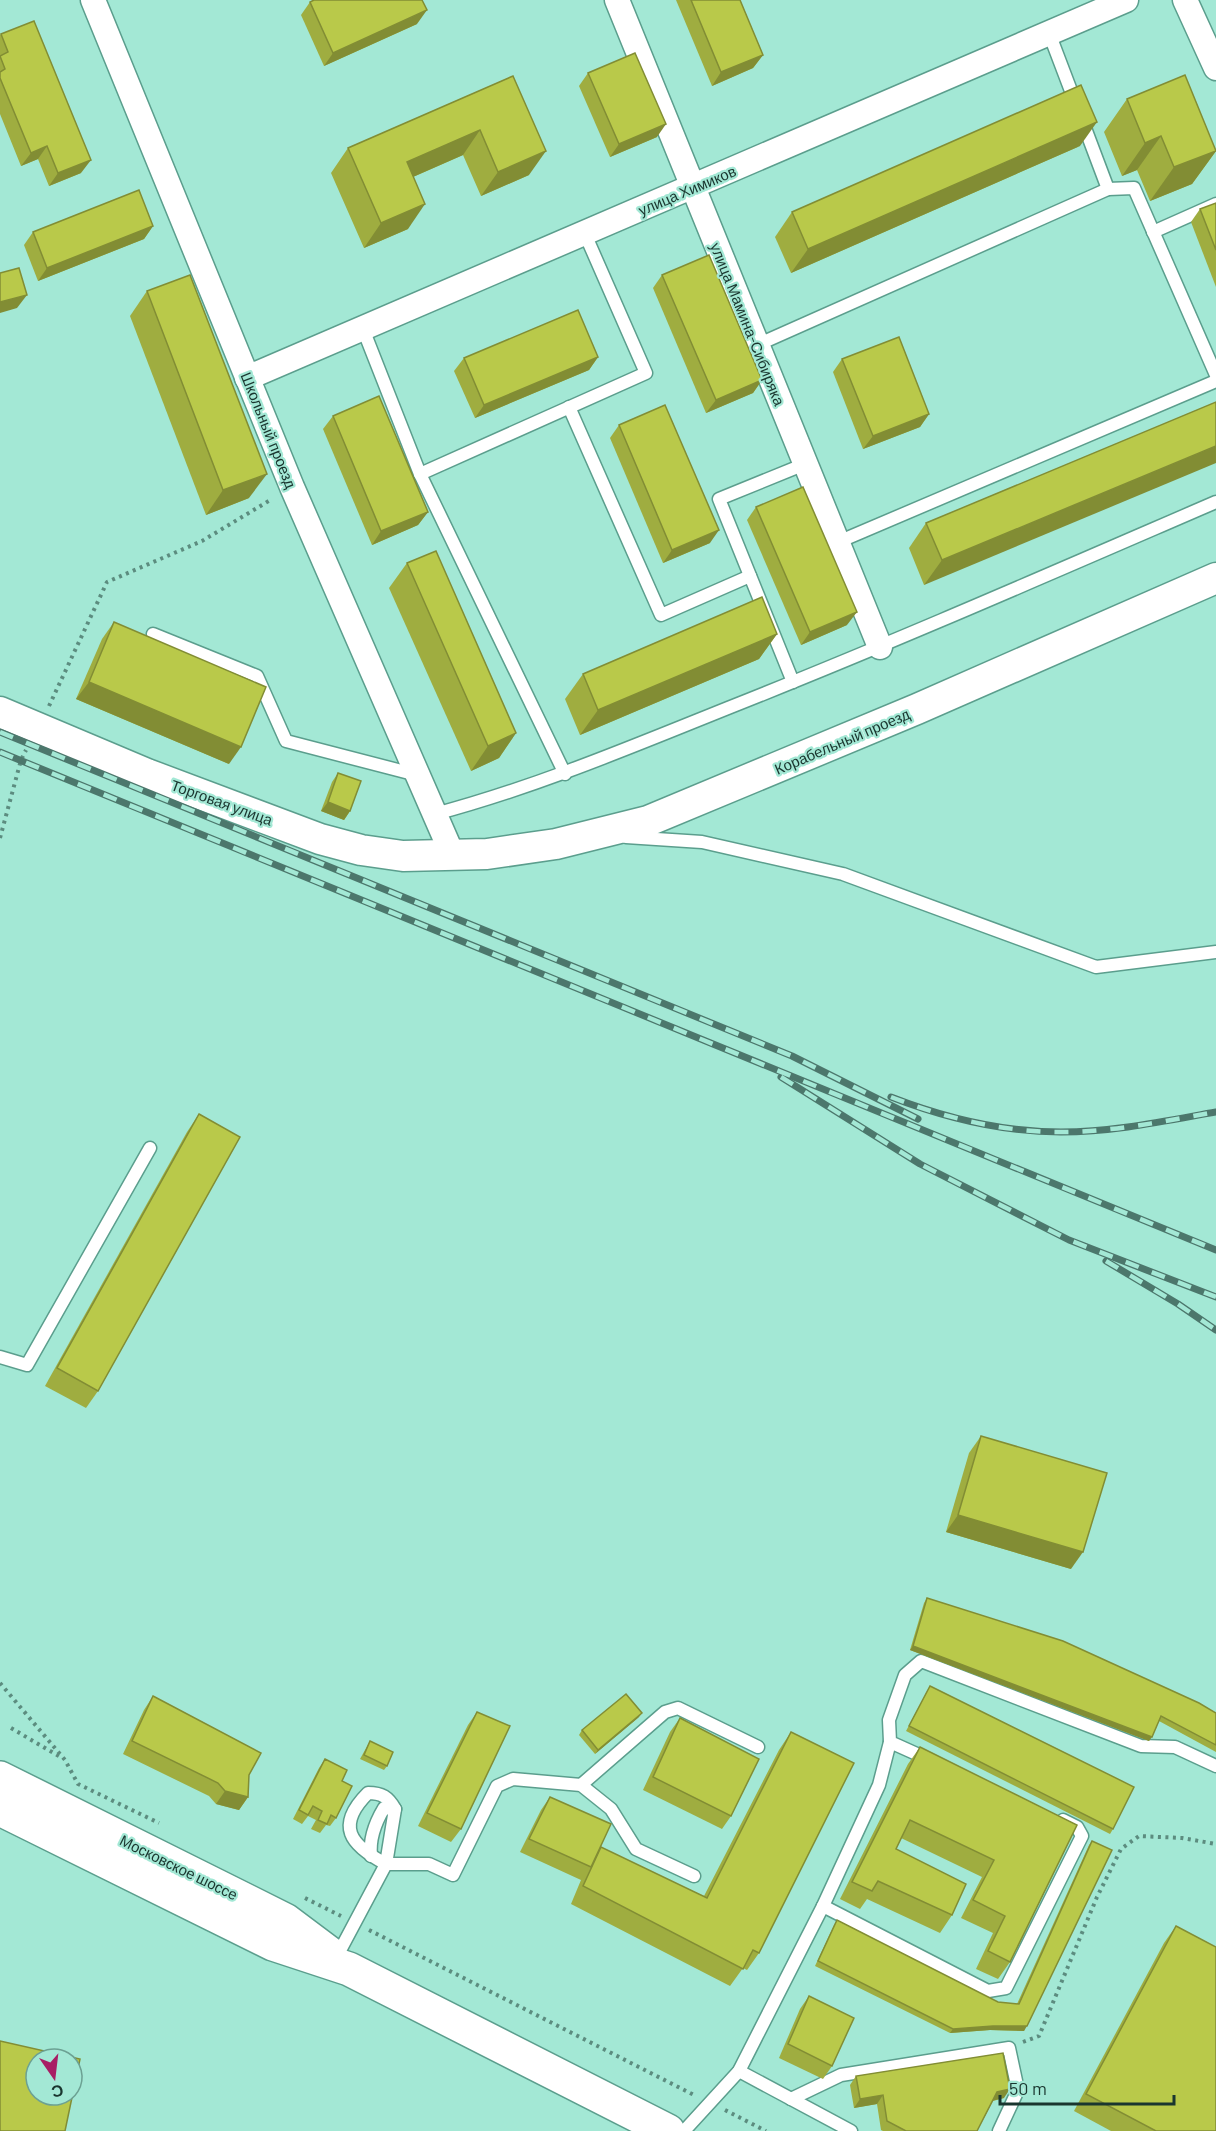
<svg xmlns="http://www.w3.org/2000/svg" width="1216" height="2131" font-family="Barlow,sans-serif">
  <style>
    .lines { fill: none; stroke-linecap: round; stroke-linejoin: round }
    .service-casing { stroke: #5b9e8d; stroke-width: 15 }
    .minor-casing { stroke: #5b9e8d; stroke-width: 27 }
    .tertiary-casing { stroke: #5b9e8d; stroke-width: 33 }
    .primary-casing { stroke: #5b9e8d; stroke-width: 36 }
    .path { stroke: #5c8c7f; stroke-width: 4; stroke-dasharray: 3 4.5; stroke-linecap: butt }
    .service { stroke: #fff; stroke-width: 12 }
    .minor { stroke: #fff; stroke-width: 24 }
    .tertiary { stroke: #fff; stroke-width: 30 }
    .primary { stroke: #fff; stroke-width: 33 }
    .rail-casing { stroke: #4c776c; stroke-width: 7 }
    .rail { stroke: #a3e8d5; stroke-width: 4.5; stroke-dasharray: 14; stroke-linecap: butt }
    .wall { fill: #9fad40 }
    .shaded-wall { fill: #828d34 }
    .building { fill: #b9c94a; stroke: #828d34; stroke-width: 1.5; fill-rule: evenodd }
    .labels { text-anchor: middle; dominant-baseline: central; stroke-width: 4.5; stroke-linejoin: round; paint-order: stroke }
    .street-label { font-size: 15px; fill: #1a362f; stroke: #a3e8d5 }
  </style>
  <rect width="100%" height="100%" fill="#a3e8d5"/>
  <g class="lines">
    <defs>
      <g id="service">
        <polyline points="1049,33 1076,104"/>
        <polyline points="1082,120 1108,189"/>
        <polyline points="1153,232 1216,204"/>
        <polyline points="363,329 420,474 565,774"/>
        <polyline points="757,345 1108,189 1134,188 1216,375"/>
        <polyline points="569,407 661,615 750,576"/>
        <polyline points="420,474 646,373 585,234"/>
        <polyline points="838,542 1216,381"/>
        <polyline points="153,634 257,676 286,741 417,775"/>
        <polyline points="793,682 719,499 805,464"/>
        <path d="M435,814C536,787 631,747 728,708C892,643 1054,572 1216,502"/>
        <polyline points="626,837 702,842 843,874 1096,967 1216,952"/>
        <polyline points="0,1357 27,1365 150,1148"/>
        <polyline points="930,1760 890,1742 889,1720 905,1675 921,1661 1141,1746 1175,1747 1216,1766"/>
        <polyline points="581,1785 665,1712 678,1708 758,1747"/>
        <path d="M368,1793C382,1793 388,1797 395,1809L386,1864C350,1845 335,1826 368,1793Z"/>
        <path d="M371,1856C369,1838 375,1823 384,1808L395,1809"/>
        <polyline points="823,1906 879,1785 890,1742"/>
        <polyline points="336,1958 386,1864 429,1864 453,1875 497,1786 513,1779 581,1785 611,1809 636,1849 694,1876"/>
        <polyline points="739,2071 851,2131"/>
        <polyline points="791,2099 841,2075 1009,2048 1018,2090 999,2131"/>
        <polyline points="684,2131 739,2071 823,1906 988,1991 1006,1988 1082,1836 1077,1827 1063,1820"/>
      </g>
      <g id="minor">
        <polyline points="93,0 292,487 453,856"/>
        <polyline points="617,0 880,647"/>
        <polyline points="1185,0 1216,68"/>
        <polyline points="247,378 1126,0"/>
      </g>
      <polyline id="tertiary" points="0,712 147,774 320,839 361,850 403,856 487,854 556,844 648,821 917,709 1216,578"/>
      <g id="primary">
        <polyline points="0,1778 285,1920 329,1953"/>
        <polyline points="0,1809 273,1944 349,1969 668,2131"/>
      </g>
    </defs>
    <use href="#service" class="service-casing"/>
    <use href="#minor" class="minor-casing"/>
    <use href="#tertiary" class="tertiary-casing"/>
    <use href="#primary" class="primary-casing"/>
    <g class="path">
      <polyline points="49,706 107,582 202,541 272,499"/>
      <polyline points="0,838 21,760 26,750"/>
      <polyline points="0,1683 65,1760 78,1784 159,1823"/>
      <polyline points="11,1728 62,1758"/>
      <polyline points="305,1898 341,1916"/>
      <polyline points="369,1930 694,2095"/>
      <polyline points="1023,2042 1039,2036 1097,1897 1121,1849 1139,1836 1182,1838 1216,1844"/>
      <polyline points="725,2110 766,2131"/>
    </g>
    <use href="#service" class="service"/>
    <use href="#minor" class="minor"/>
    <use href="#tertiary" class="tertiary"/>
    <use href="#primary" class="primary"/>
    <defs>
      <g id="rail">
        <polyline points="0,732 792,1056 918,1119"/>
        <polyline points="0,752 1216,1250"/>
        <polyline points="781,1077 920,1164 1069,1240 1216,1297"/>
        <path d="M891,1097C945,1118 1003,1132 1061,1132C1113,1132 1165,1121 1216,1112"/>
        <polyline points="1106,1261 1178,1304 1216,1330"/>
      </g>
    </defs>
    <use href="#rail" class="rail-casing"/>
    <use href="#rail" class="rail"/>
  </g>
  <g class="wall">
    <polygon points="676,0 740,0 763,55 753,68 712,86"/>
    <polygon points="310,2 417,24 324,66 301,15"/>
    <polygon points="1,34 81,173 49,186 38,159 21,166 0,114 0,35"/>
    <polygon points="588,73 657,137 610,157 579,86"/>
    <polygon points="513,76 529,175 481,196 463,155 413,177 408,229 364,248 331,173 348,148"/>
    <polygon points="1127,99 1216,151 1192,184 1150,201 1137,170 1122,176 1104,132"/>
    <polygon points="1080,146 791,273 775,237 792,212"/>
    <polygon points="1216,203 1216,287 1191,222 1200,209"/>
    <polygon points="153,226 144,239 38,281 24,245 33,232"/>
    <polygon points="662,275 762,380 753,393 706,413 653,288"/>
    <polygon points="147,291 249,498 206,515 130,316"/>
    <polygon points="598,357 589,370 475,418 454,371 464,358"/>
    <polygon points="842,359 929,414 920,427 863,449 833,372"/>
    <polygon points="1216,402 924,585 909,548 926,523"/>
    <polygon points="333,416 428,512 418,525 372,545 323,429"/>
    <polygon points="619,425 710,543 663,563 610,438"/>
    <polygon points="756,507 847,625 801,645 747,520"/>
    <polygon points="407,563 516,733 499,758 471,771 389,588"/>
    <polygon points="114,622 229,764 76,699 102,639"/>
    <polygon points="777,634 759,659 580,735 565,699 583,674"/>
    <polygon points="338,773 350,811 344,820 321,811 332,782"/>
    <polygon points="199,1114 98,1391 86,1408 45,1386 187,1132"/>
    <polygon points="981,1436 1071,1569 946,1532 969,1453"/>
    <polygon points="927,1598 1216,1713 1216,1752 1159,1721 1149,1741 910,1650 924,1603"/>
    <polygon points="930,1686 1113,1829 1110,1834 906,1731"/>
    <polygon points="153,1696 249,1775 248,1797 239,1810 216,1804 209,1796 123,1754 144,1710"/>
    <polygon points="477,1712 461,1829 451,1842 418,1826 468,1725"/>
    <polygon points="639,1717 595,1754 579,1735 582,1730"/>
    <polygon points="680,1718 731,1816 722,1829 643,1790 670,1732"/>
    <polygon points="791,1732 759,1953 747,1970 743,1968 730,1986 571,1904 581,1880 520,1852 541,1810 550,1797 599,1849 704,1896 779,1750"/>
    <polygon points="370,1741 387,1766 384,1770 360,1759"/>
    <polygon points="920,1747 1077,1825 1010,1962 998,1979 976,1969 993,1933 961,1918 982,1877 901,1838 896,1849 952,1915 940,1933 867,1899 860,1909 840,1899 908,1764"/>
    <polygon points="325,1759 342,1781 336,1818 330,1826 326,1825 320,1833 311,1829 316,1820 308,1816 302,1824 293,1819 319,1768"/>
    <polygon points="1092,1841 1024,2031 990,2030 950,2033 815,1966 834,1925 837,1920 998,2002 1017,2004 1089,1845"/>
    <polygon points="1176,1926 1216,2131 1111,2131 1074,2111 1164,1943"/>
    <polygon points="809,1996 832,2066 823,2079 779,2058 800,2009"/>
    <polygon points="856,2076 1004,2098 993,2101 977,2131 883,2131 881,2130 877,2104 854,2108 850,2085"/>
  </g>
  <g class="shaded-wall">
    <polygon points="427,10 417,24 324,66 333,53"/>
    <polygon points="763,55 753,68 712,86 721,72"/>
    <polygon points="1097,122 1080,146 791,273 808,249"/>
    <polygon points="666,124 657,137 610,157 619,144"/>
    <polygon points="480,130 463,155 390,187 407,162"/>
    <polygon points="1161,136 1137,170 1122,176 1145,143"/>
    <polygon points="47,146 38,159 21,166 31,153"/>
    <polygon points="546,151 529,175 481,196 498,172"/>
    <polygon points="1216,151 1192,184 1150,201 1174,167"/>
    <polygon points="91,160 81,173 49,186 58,173"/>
    <polygon points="425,204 408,229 364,248 381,223"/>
    <polygon points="153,226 144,239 38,281 47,268"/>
    <polygon points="27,295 17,308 0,313 0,302"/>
    <polygon points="598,357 589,370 475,418 484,405"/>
    <polygon points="762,380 753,393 706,413 716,400"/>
    <polygon points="929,414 920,427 863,449 873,436"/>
    <polygon points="1216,446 1216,463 924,585 942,560"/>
    <polygon points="267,474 249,498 206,515 223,490"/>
    <polygon points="428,512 418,525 372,545 381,531"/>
    <polygon points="719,530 710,543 663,563 672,550"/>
    <polygon points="857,612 847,625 801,645 810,632"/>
    <polygon points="777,634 759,659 580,735 598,710"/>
    <polygon points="89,682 241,747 229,764 76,699"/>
    <polygon points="516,733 499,758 471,771 488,746"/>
    <polygon points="328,802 350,811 344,820 321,811"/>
    <polygon points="958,1515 1083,1552 1071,1569 946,1532"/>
    <polygon points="913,1646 1152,1737 1149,1741 910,1650"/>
    <polygon points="642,1713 639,1717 595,1754 598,1750"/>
    <polygon points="225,1791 248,1797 239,1810 216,1804"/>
    <polygon points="993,2026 1027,2026 1024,2031 990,2030 950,2033 953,2029"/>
    <polygon points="1010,2089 1004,2098 991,2101 997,2092"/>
    <polygon points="883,2095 877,2104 854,2108 860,2099"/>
  </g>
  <g class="building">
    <polygon points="314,0 422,0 427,10 333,53 310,2"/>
    <polygon points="691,0 740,0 763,55 721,72"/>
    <polygon points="34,21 91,160 58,173 47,146 31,153 0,78 0,72 5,69 0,56 8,52 1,34"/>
    <polygon points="635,53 666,124 619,144 588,73"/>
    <polygon points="1185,75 1216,151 1174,167 1161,136 1145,143 1127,99"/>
    <polygon points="513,76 546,151 498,172 480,130 407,162 425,204 381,223 348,148"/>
    <polygon points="1081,85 1097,122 808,249 792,212"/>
    <polygon points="139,190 153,226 47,268 33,232"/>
    <polygon points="1216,203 1216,250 1200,209"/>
    <polygon points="709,255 762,380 716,400 662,275"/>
    <polygon points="19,268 27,295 0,302 0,273"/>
    <polygon points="190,275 267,474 223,490 147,291"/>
    <polygon points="578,310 598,357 484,405 464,358"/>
    <polygon points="899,337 929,414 873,436 842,359"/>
    <polygon points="379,396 428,512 381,531 333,416"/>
    <polygon points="1216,402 1216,446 942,560 926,523"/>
    <polygon points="665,405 719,530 672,550 619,425"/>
    <polygon points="803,487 857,612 810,632 756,507"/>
    <polygon points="436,551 516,733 488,746 407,563"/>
    <polygon points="762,597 777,634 598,710 583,674"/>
    <polygon points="114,622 266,687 241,747 89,682"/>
    <polygon points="338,773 361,781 350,811 328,802"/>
    <polygon points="199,1114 240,1137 98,1391 57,1368"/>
    <polygon points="981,1436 1107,1473 1083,1552 958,1515"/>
    <polygon points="927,1598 1063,1641 1199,1703 1216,1713 1216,1745 1161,1716 1152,1737 913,1646"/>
    <polygon points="930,1686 1134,1787 1113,1829 909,1726"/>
    <polygon points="626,1694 642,1713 598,1750 582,1730"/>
    <polygon points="153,1696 261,1753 249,1775 248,1797 225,1791 218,1783 132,1741"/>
    <polygon points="477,1712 510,1726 461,1829 427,1813"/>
    <polygon points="680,1718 759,1759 731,1816 653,1777"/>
    <polygon points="791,1732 854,1763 759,1953 753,1950 743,1969 583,1886 601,1847 707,1898"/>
    <polygon points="370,1741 393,1752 387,1766 364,1755"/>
    <polygon points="920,1747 1077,1825 1010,1962 988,1951 1005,1916 973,1900 994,1860 910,1820 896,1849 966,1884 952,1915 878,1881 872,1891 852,1882"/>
    <polygon points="325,1759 347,1770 342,1781 352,1786 336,1818 331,1815 327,1824 318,1820 322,1811 313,1806 308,1815 299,1810"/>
    <polygon points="550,1797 611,1824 591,1867 529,1839"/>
    <polygon points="1092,1841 1112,1850 1027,2026 993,2026 953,2029 818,1961 837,1920 998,2002 1019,2004"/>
    <polygon points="1176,1926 1216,1947 1216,2131 1156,2131 1086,2094"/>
    <polygon points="809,1996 854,2018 832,2066 788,2044"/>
    <path d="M0,2041L80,2059L65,2131H0ZM36,2059H72V2095H36Z"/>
    <polygon points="1003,2053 1010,2089 997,2092 977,2131 906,2131 887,2121 883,2095 860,2099 856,2076"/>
  </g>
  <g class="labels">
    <g class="street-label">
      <text transform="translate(687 190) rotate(-23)">улица Химиков</text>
      <text transform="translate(748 324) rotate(68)">улица Мамина-Сибиряка</text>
      <text transform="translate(269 430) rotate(68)">Школьный проезд</text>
      <text transform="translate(842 741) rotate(-23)">Корабельный проезд</text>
      <text transform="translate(222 802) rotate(20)">Торговая улица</text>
      <text transform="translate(179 1867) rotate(26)">Московское шоссе</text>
    </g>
  </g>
  <g transform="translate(54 2077) rotate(166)"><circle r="28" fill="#a3e8d5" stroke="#6ca193" stroke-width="1.5"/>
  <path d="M0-4.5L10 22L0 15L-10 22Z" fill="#a81e64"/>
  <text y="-9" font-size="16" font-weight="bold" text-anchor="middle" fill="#1a362f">С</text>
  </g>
  <path d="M1000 2095v9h174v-9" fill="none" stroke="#1a362f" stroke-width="3"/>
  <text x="1009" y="2095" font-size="18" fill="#1a362f" stroke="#a3e8d5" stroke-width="4.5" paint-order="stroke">50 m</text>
</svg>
